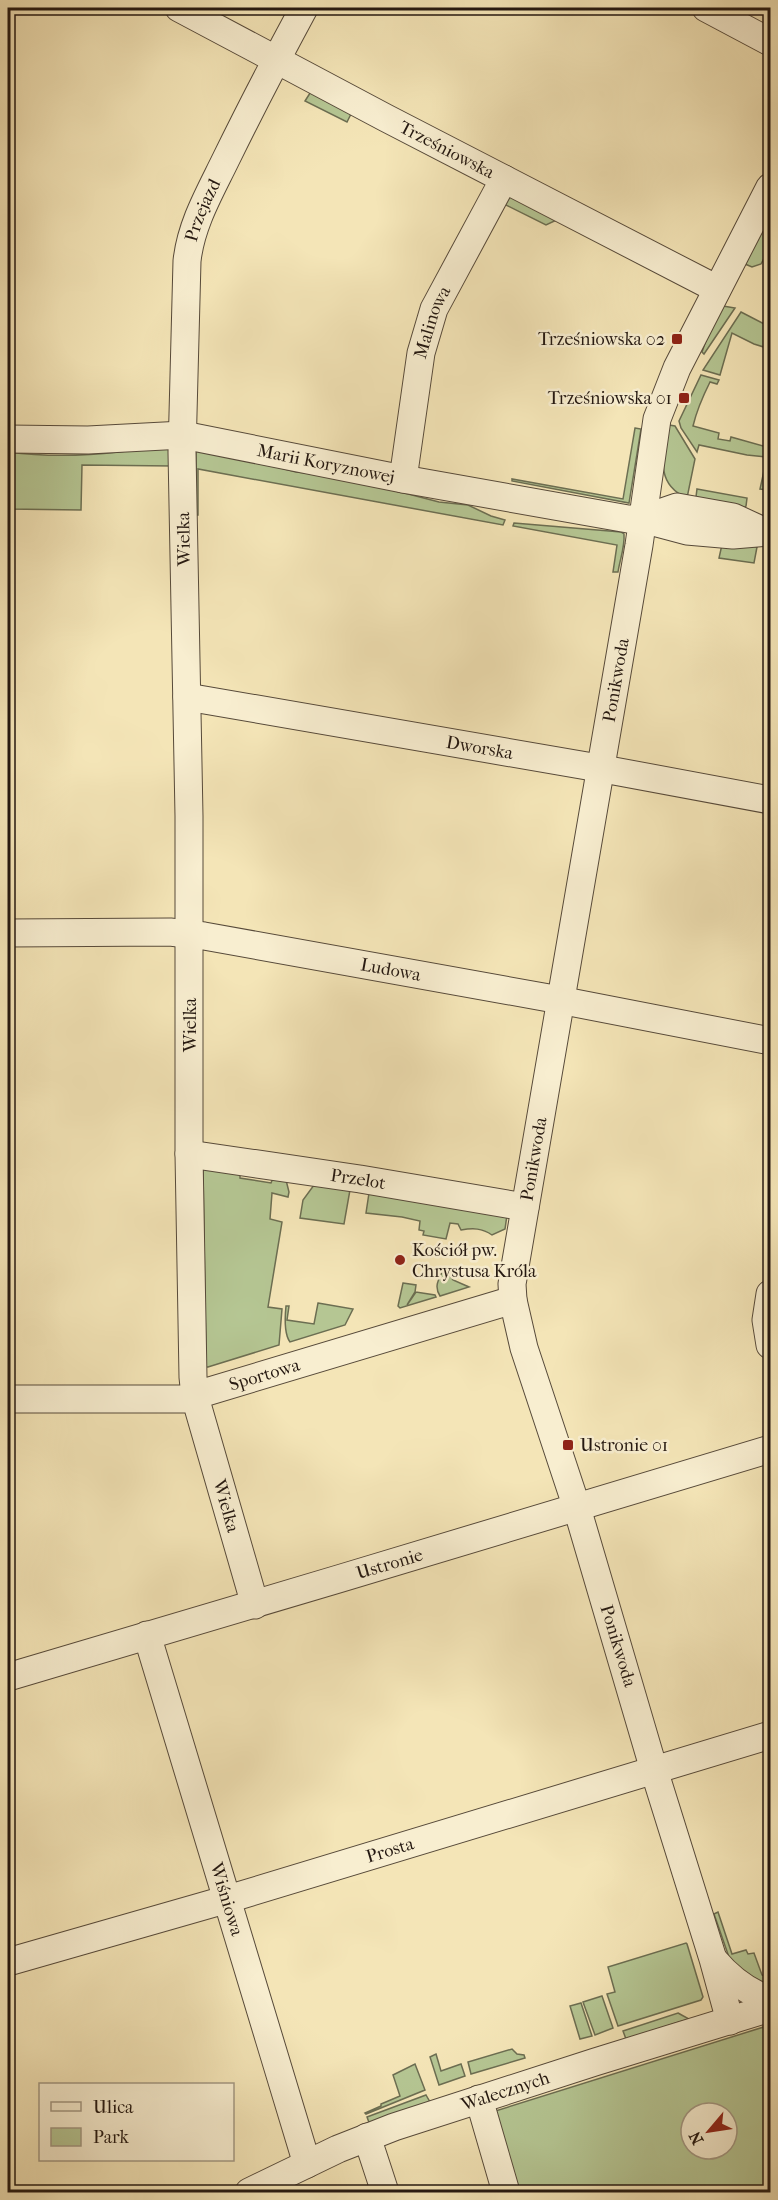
<svg xmlns="http://www.w3.org/2000/svg" width="778" height="2200" font-family="'IM FELL French Canon',serif">
  <style>
    .green { fill: #b5c693; stroke: #6c6e52; stroke-width: 1.5; fill-rule: evenodd }
    .lines { fill: none; stroke-linecap: round; stroke-linejoin: round }
    .minor-casing { stroke: #574a3a; stroke-width: 29 }
    .minor { stroke: #f8eed0; stroke-width: 27 }
    .poi-dot { fill: #8f2418; stroke: #f8eed0; stroke-width: 2 }
    .labels { text-anchor: middle; dominant-baseline: central; stroke-width: 5; stroke-linejoin: round; paint-order: stroke }
    .street-label { font-size: 18px; fill: #231710; stroke: #f8eed0 }
    .poi-label { font-size: 18px; fill: #231710; stroke: #f8eed0; text-anchor: end }
  </style>
  <rect width="100%" height="100%" fill="#f4e5b7"/>
  <filter id="stains"><feTurbulence type="fractalNoise" baseFrequency=".00333" numOctaves="4"/><feColorMatrix values="0 0 0 0 .2 0 0 0 0 .09 0 0 0 0 .02 0 0 0 .5 -.17"/></filter>
  <radialGradient id="worn" r=".72"><stop offset=".6" stop-color="#630" stop-opacity="0"/><stop offset="1" stop-color="#630" stop-opacity=".3"/></radialGradient>
  <g class="green">
    <polygon points="312,90 354,108 347,122 305,101"/>
    <polygon points="507,195 563,217 546,225 504,204"/>
    <polygon points="770,214 770,247 761,264 752,267 745,264"/>
    <polygon points="723,306 735,308 704,354 702,352 716,311"/>
    <polygon points="741,312 770,327 770,349 754,344 732,333 720,375 703,370"/>
    <path d="M701,375L719,380L717,384L710,382C703,396 697,409 693,426L719,433L718,439L730,441L731,437L770,448V490L760,489L767,457L747,455L699,445L697,452L681,428L679,421Z"/>
    <path d="M669,425L675,426L695,459L687,498C653,483 664,453 669,425Z"/>
    <polygon points="635,428 641,429 629,503 512,481 512,479 623,499"/>
    <path d="M177,442L173,466L82,465L81,510L8,509V452C63,459 123,454 177,442Z"/>
    <polygon points="196,446 296,472 339,476 439,502 468,505 491,516 505,520 503,525 198,469 198,515 196,515"/>
    <polygon points="697,489 747,498 746,506 742,509 696,497"/>
    <path d="M514,523L621,532L624,534C625,547 620,559 618,572H613L617,545L513,526Z"/>
    <polygon points="723,540 757,547 754,563 719,558"/>
    <polygon points="203,1169 240,1173 240,1178 271,1183 273,1178 286,1180 289,1192 288,1197 272,1193 270,1219 282,1222 268,1307 282,1309 279,1345 208,1367 206,1367"/>
    <polygon points="314,1185 350,1190 344,1224 300,1218 303,1200"/>
    <path d="M369,1193L507,1215L505,1229L492,1235C482,1228 473,1228 461,1230L458,1224L450,1223L446,1239L423,1235L424,1231L419,1230L420,1221L402,1217L366,1213Z"/>
    <path d="M444,1268L453,1280L469,1287L440,1296C433,1285 440,1278 444,1268Z"/>
    <polygon points="403,1283 416,1285 415,1292 407,1305 416,1292 435,1295 436,1297 400,1308 398,1306"/>
    <path d="M318,1303L353,1309L345,1325L290,1342C284,1334 285,1316 286,1306H289L287,1320L314,1324Z"/>
    <polygon points="718,1912 732,1954 746,1950 748,1954 754,1953 762,1975 770,1978 770,1988 731,1963 714,1914"/>
    <polygon points="686,1943 687,1944 703,1997 701,2000 618,2026 607,1994 615,1992 608,1967"/>
    <polygon points="602,1996 613,2028 595,2035 583,2002"/>
    <polygon points="581,2003 592,2036 580,2039 570,2006"/>
    <polygon points="678,2013 689,2019 626,2039 623,2031"/>
    <path d="M770,2025V2192H513L489,2113ZM691,2113H727V2149H691Z"/>
    <polygon points="512,2049 517,2054 524,2055 525,2058 471,2074 468,2062"/>
    <polygon points="436,2054 441,2071 461,2064 465,2076 439,2085 430,2057"/>
    <polygon points="415,2064 425,2090 366,2114 365,2113 381,2106 381,2104 400,2096 393,2075"/>
    <polygon points="426,2095 430,2102 371,2128 367,2117"/>
  </g>
  <g class="lines">
    <defs>
      <g id="minor">
        <path id="s1" d="M179,8L386,118L717,289"/>
        <polyline points="706,8 770,42"/>
        <path id="s2" d="M8,439L88,440L183,435L403,479L628,519H642L687,531L733,535L770,532"/>
        <path id="s3" d="M403,479L421,353L434,309L504,179"/>
        <polyline points="642,519 677,507 733,517 759,529"/>
        <path id="s4" d="M187,697L587,766L770,800"/>
        <path id="s5" d="M8,933L170,932L204,936L549,998L770,1041"/>
        <path id="s6" d="M189,1154L360,1179L525,1207"/>
        <polyline points="770,1294 766,1320 770,1345"/>
        <path id="s7" d="M8,1399H183L513,1300"/>
        <path id="s8" d="M255,1605L195,1397L193,1377L189,1154V816L182,452L187,261C191,224 210,192 226,159C251,108 277,58 304,8"/>
        <path id="s9" d="M147,1635L307,2164"/>
        <path id="s10" d="M8,1677C262,1602 517,1526 770,1449"/>
        <path d="M714,1960C730,1979 747,1992 770,2000"/>
        <path id="s11" d="M8,1962L228,1899L770,1735"/>
        <path id="s12" d="M730,2021L713,1959L654,1770L577,1508L524,1348L513,1300L512,1284L639,545L657,419L677,368L770,187"/>
        <polyline points="479,2099 506,2192"/>
        <polyline points="367,2137 385,2192"/>
        <path id="s13" d="M249,2192L338,2149L394,2127L595,2062L770,2008"/>
      </g>
    </defs>
    <use href="#minor" class="minor-casing"/>
    <use href="#minor" class="minor"/>
  </g>
  <g class="poi-dot">
    <rect x="671" y="333" width="12" height="12" rx="3"/>
    <rect x="678" y="392" width="12" height="12" rx="3"/>
    <circle cx="400" cy="1260" r="6"/>
    <rect x="562" y="1439" width="12" height="12" rx="3"/>
  </g>
  <g class="labels">
    <g class="street-label">
      <text stroke="none"><textPath href="#s1" startOffset="303">Trześniowska</textPath></text>
      <text stroke="none"><textPath href="#s8" startOffset="1406">Przejazd</textPath></text>
      <text stroke="none"><textPath href="#s3" startOffset="160">Malinowa</textPath></text>
      <text stroke="none"><textPath href="#s2" startOffset="321">Marii Koryznowej</textPath></text>
      <text transform="translate(184 539) rotate(-91)">Wielka</text>
      <text stroke="none"><textPath href="#s12" startOffset="1382">Ponikwoda</textPath></text>
      <text stroke="none"><textPath href="#s4" startOffset="297">Dworska</textPath></text>
      <text stroke="none"><textPath href="#s5" startOffset="386">Ludowa</textPath></text>
      <text transform="translate(190 1025) rotate(-90)">Wielka</text>
      <text stroke="none"><textPath href="#s12" startOffset="896">Ponikwoda</textPath></text>
      <text stroke="none"><textPath href="#s6" startOffset="171">Przelot</textPath></text>
      <text stroke="none"><textPath href="#s7" startOffset="260">Sportowa</textPath></text>
      <text transform="translate(226 1506) rotate(74)">Wielka</text>
      <text stroke="none"><textPath href="#s10" startOffset="398">Ustronie</textPath></text>
      <text transform="translate(618 1646) rotate(73)">Ponikwoda</text>
      <text stroke="none"><textPath href="#s11" startOffset="398">Prosta</textPath></text>
      <text stroke="none"><textPath href="#s9" startOffset="276">Wiśniowa</textPath></text>
      <text stroke="none"><textPath href="#s13" startOffset="276">Walecznych</textPath></text>
    </g>
    <g class="poi-label">
      <text x="665" y="339">Trześniowska 02</text>
      <text x="672" y="398">Trześniowska 01</text>
      <text x="412" y="1250" text-anchor="start">Kościół pw.<tspan x="412" dy="21">Chrystusa Króla</tspan></text>
      <text x="580" y="1445" text-anchor="start">Ustronie 01</text>
    </g>
  </g>
  <rect width="778" height="2200" fill="none" stroke="#f4e5b7" stroke-width="30"/>
  <rect x="9" y="9" width="760" height="2182" fill="none" stroke="#231710" stroke-width="3"/>
  <rect x="15" y="15" width="748" height="2170" fill="none" stroke="#231710" stroke-width="1.5"/>
  <rect x="39" y="2083" width="195" height="78" fill="#f8eed0" stroke="#a39883" stroke-width="1.5"/>
  <rect x="51" y="2102" width="30" height="9" fill="#f8eed0" stroke="#a39883" stroke-width="1.5"/>
  <text x="93" y="2113" font-size="18" fill="#231710">Ulica</text>
  <rect x="51" y="2128" width="30" height="18" fill="#b5c693" stroke="#a39883" stroke-width="1.5"/>
  <text x="93" y="2143" font-size="18" fill="#231710">Park</text>
  <g transform="translate(709 2131) rotate(241)"><circle r="28" fill="#f8eed0" stroke="#a39883" stroke-width="1.5"/>
  <path d="M0-4.5L10 22L0 15L-10 22Z" fill="#8f2418"/>
  <text y="-9" font-size="16" font-weight="bold" text-anchor="middle" fill="#231710">N</text>
  </g>
  <rect width="100%" height="100%" filter="url(#stains)"/>
  <rect width="100%" height="100%" fill="url(#worn)"/>
</svg>
